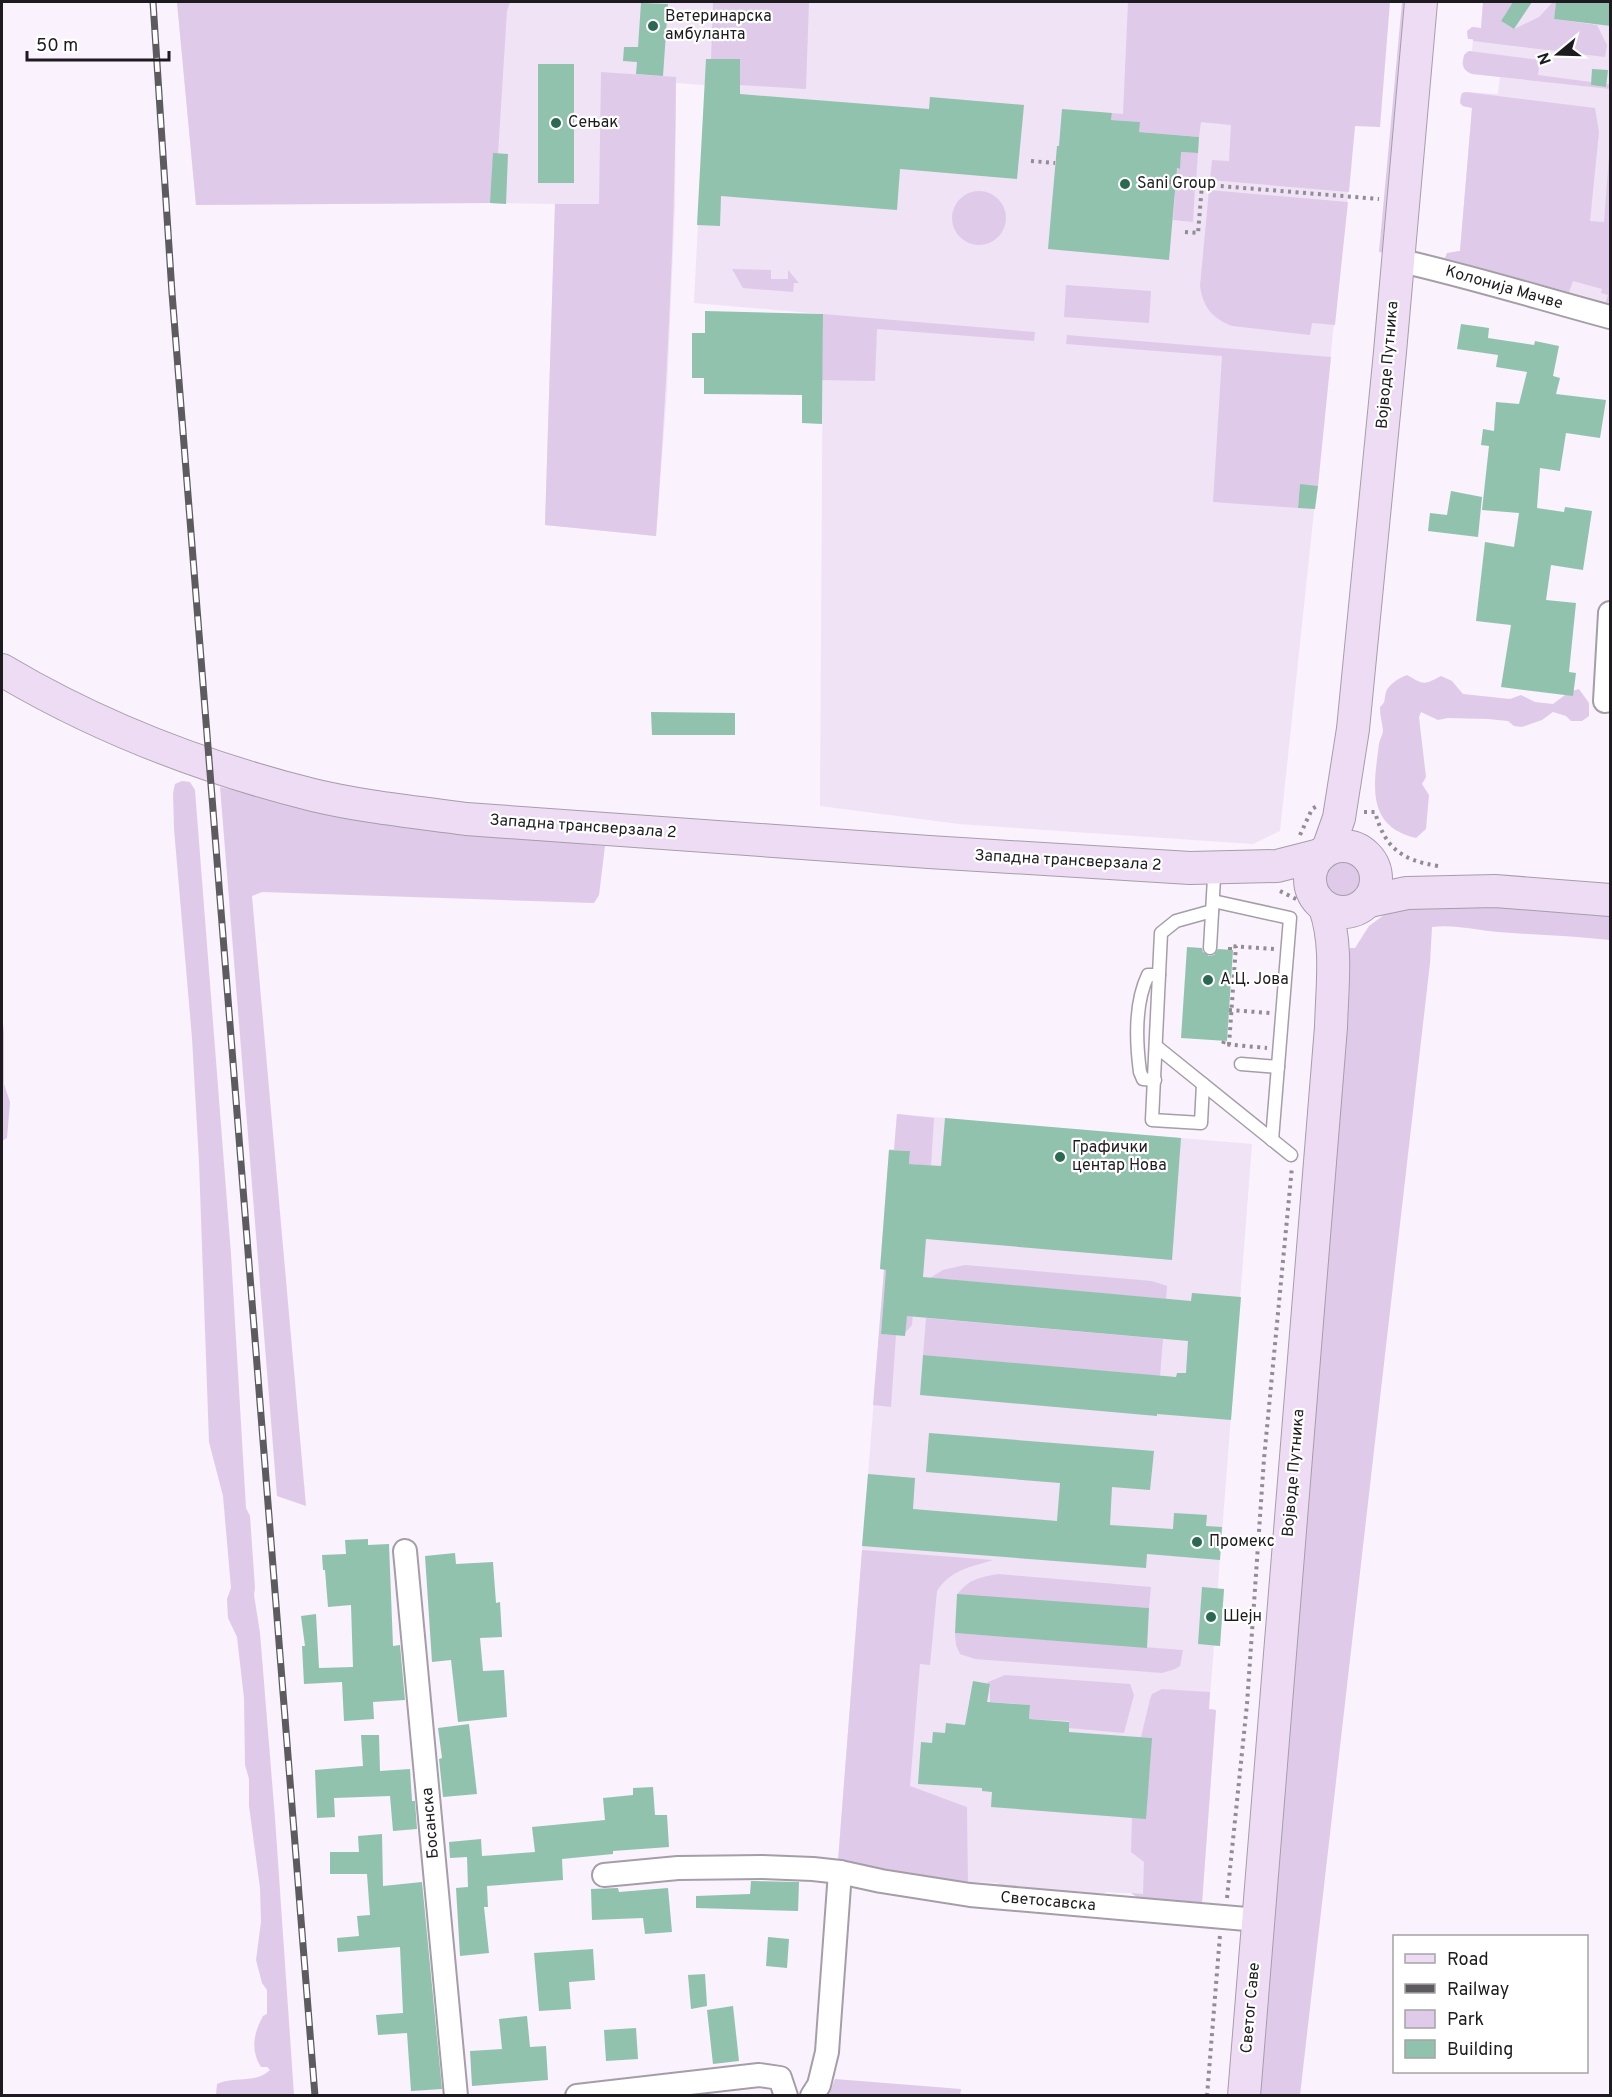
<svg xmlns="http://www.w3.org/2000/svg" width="1612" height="2097" font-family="Overpass,sans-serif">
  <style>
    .built { fill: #efe3f5 }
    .green { fill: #e0caea }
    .building { fill: #91c2ae }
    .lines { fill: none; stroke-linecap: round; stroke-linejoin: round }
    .lane-casing { stroke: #a59ea8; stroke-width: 15 }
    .street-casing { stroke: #a59ea8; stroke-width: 26 }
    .secondary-casing { stroke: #a59ea8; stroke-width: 34 }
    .path { stroke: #928d94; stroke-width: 4; stroke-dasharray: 3 4.5; stroke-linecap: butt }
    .lane { stroke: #fff; stroke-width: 12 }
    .street { stroke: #fff; stroke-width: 22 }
    .secondary { stroke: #eedcf5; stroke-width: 32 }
    .rail-casing { stroke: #5d5a60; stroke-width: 7 }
    .rail { stroke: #fff; stroke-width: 4.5; stroke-dasharray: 14; stroke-linecap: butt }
    .poi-dot { fill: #2c6852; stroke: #fff; stroke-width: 2 }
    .labels { text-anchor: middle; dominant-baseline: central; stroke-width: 4.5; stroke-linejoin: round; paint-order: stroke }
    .poi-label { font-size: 16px; fill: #1d1b1f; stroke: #fff; text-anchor: start }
    .street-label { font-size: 16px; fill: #1d1b1f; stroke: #fff }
  </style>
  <rect width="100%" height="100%" fill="#faf2fd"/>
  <g class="built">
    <polygon points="177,2 1372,2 1363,126 1355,126 1280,831 1253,844 959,824 820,806 823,314 694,303 705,85 676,83 675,206 667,390 656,536 545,525 555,204 490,203 196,205"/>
    <polygon points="1483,2 1610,2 1610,303 1445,258 1447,253 1460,251 1472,108 1463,106 1460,103 1460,97 1462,93 1466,92 1498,94 1500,77 1472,74 1464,69 1462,63 1466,52 1472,51 1473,40 1468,39 1467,31 1472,27 1481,28"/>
    <polygon points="897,1114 1252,1144 1218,1584 1218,1589 1224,1589 1220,1646 1214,1646 1209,1709 1216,1710 1202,1903 1141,1900 1131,1893 1120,1893 1107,1892 1092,1897 1004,1889 997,1883 977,1882 968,1886 838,1861 884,1270 880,1269 889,1149 894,1149"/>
  </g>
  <g class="green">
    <polygon points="177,2 510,2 507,11 498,154 490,203 196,205"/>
    <polygon points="713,2 809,2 806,89 740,85 740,59 711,59"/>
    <polygon points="1128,2 1390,2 1380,127 1355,126 1349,192 1210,180 1212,160 1229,161 1231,125 1201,122 1199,137 1139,132 1139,122 1111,120 1112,113 1123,114"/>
    <polygon points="1402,2 1412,2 1391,254 1379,252"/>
    <polygon points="1483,2 1513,2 1501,21 1514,29 1539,17 1553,2 1556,2 1554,19 1597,25 1607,45 1605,57 1473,41 1473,39 1468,39 1467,31 1472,27 1481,28"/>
    <path d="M1469,51L1540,60L1538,75L1591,82V85L1606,87L1607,84H1610V89L1472,74C1462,70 1462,64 1464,55Z"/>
    <path d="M601,72L676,77C675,231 667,383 656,536L545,525L555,204H599Z"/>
    <polygon points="1466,92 1595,108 1599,132 1590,221 1604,222 1610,142 1610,303 1606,302 1608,295 1601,293 1602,289 1573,281 1569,292 1445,258 1447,253 1460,251 1472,108 1463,106 1460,103 1462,93"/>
    <polygon points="1181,152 1198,153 1196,180 1147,176 1147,166 1179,169"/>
    <polygon points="1146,184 1195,188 1193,222 1173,220 1175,195 1145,192"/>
    <path d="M1209,190L1348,202L1335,325L1312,323L1310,335L1232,326C1212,318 1203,307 1200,286Z"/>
    <circle cx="979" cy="218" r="27"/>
    <polygon points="732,269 771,270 771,279 788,279 788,270 799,283 794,283 793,292 743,288"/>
    <polygon points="1066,285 1151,291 1149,323 1064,317"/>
    <polygon points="823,314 1035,332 1034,341 877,329 875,381 822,380"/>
    <polygon points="1067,335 1331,357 1318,486 1300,485 1298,508 1213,502 1222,356 1066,344"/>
    <path d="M1407,675C1424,685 1424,685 1441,676L1452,681L1463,694L1510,699L1521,695L1535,702L1553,704L1569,692L1579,689L1589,703V716L1582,721H1571L1566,716L1553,712L1542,720L1522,727L1514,726L1508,721L1488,719L1448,718L1438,720L1421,712L1419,717L1426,777L1422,784L1429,795L1426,829L1416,838C1365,826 1374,784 1379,744C1380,739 1383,734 1383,730C1382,722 1380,716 1380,707C1386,702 1384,699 1386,692C1389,684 1399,678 1407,675Z"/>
    <path d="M182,781L190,782L195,790L231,1254L246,1508L250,1516L255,1588L254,1595L260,1633L275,1818L294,2095H216L217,2084C233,2076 256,2084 270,2070L267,2067H261C250,2050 254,2032 263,2016L267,2014V1990L262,1983L256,1960L261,1922L260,1888L249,1806V1779L245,1765L244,1698L237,1637L228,1618L227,1599L231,1588L223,1496L209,1442L199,1162L192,1038L174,829L173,793L175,784Z"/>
    <polygon points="220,787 392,825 605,846 599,895 594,903 262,892 252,896 306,1506 277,1496"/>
    <circle cx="1342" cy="880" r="21"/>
    <path d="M1425,900L1610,910V940C1573,936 1535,935 1498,932C1476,930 1453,924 1432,927L1430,963L1300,2095L1248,2096L1345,975L1350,948H1355L1369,926L1392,909C1406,911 1413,909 1425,900Z"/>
    <polygon points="2,1015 4,1032 4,1084 10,1102 7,1138 2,1141"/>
    <polygon points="897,1114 934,1118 931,1166 909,1164 910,1151 894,1150"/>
    <polygon points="965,1265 1152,1281 1167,1286 1166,1299 930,1278 943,1270"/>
    <polygon points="884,1270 916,1272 912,1325 905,1333 886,1273 881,1334 896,1335 891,1407 873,1405"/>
    <polygon points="926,1318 1163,1339 1160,1376 923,1355"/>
    <path d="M862,1550L993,1560C971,1567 950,1570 937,1591L930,1665L920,1664L910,1786L967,1807L968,1886L838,1861Z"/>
    <path d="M999,1574L1151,1587L1149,1608L957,1595C968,1579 981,1577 999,1574Z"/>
    <polygon points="955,1633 1183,1650 1180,1666 1175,1669 1162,1673 975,1659 960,1654 956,1645"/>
    <polygon points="1005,1675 1130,1684 1134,1695 1124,1733 1069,1728 1069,1721 1029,1719 1030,1705 990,1702 990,1684 986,1683"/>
    <polygon points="1162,1689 1210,1692 1209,1709 1216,1710 1202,1903 1141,1900 1131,1893 1143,1894 1144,1862 1131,1852 1132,1817 1149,1765 1151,1738 1141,1737 1150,1699 1152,1694"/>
    <polygon points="835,2079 961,2089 960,2095 829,2095"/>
  </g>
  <g class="building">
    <polygon points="1513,2 1532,2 1514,29 1501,21"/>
    <polygon points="1556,2 1611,2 1611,26 1554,19"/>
    <polygon points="641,3 668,4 663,76 636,74 637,62 623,61 624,47 638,47"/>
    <polygon points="706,59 740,59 740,94 929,109 930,97 1024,105 1017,179 900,169 897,210 721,196 720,226 697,225"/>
    <rect x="538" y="64" width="36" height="119"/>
    <polygon points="1592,69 1608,70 1606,87 1591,85"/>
    <polygon points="1062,109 1112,113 1111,120 1140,122 1139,132 1199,137 1198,153 1181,152 1180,169 1177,168 1169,260 1048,249 1057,146 1059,146"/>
    <polygon points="493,153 508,154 506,204 490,203"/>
    <polygon points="705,311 823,314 822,424 802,423 802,395 704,394 704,378 692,378 692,333 705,333"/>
    <polygon points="1461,324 1489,328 1488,338 1534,345 1535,341 1559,346 1553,376 1560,378 1556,394 1606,400 1600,438 1566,433 1560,471 1540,468 1537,508 1564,512 1565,507 1592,511 1583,570 1551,565 1546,600 1576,603 1569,672 1576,673 1573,696 1501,687 1511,625 1476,621 1485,542 1514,547 1519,513 1482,510 1489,446 1481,445 1483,429 1494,431 1496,402 1519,404 1527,372 1496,367 1498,355 1457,349"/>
    <polygon points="1300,484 1318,486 1315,509 1298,508"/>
    <polygon points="1451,491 1482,497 1478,537 1428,531 1430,513 1447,515"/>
    <polygon points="651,712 735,713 735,735 652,735"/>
    <polygon points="1187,947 1202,948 1203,952 1209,956 1214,955 1218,949 1233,950 1227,1041 1181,1038"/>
    <polygon points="945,1118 1181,1138 1172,1260 926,1239 923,1277 1191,1301 1192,1293 1241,1297 1231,1420 1157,1414 1157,1416 920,1395 923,1355 1176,1377 1177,1373 1186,1373 1188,1341 907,1316 905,1336 881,1334 886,1270 880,1269 889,1150 910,1151 909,1164 941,1166"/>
    <polygon points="929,1433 1154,1451 1150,1490 1112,1487 1110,1525 1173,1529 1174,1513 1207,1515 1206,1526 1222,1527 1220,1560 1147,1554 1146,1568 862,1546 868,1474 915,1478 913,1509 1057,1521 1060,1483 926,1472"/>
    <polygon points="368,1539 368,1545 389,1544 393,1646 400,1645 405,1700 373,1702 374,1719 344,1721 342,1682 304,1684 302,1646 305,1646 301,1616 316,1614 319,1668 353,1667 351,1605 328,1607 325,1570 323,1570 322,1555 346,1554 345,1540"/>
    <polygon points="455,1553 456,1564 493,1562 496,1603 500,1602 502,1637 480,1638 483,1671 504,1670 507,1717 458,1722 451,1660 432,1662 425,1556"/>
    <polygon points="1202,1587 1224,1589 1220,1646 1198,1644"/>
    <polygon points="957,1594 1149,1608 1147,1648 955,1633"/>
    <polygon points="973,1681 990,1684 987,1702 1030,1705 1029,1719 1069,1722 1069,1732 1152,1738 1146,1819 991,1807 992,1792 982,1791 982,1788 918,1784 921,1742 932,1743 933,1732 945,1733 946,1723 965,1725"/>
    <polygon points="469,1724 477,1794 443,1797 439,1759 442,1758 438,1728"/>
    <polygon points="361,1735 379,1735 380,1771 410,1769 412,1801 415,1801 417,1829 393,1831 390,1796 334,1798 335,1817 317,1818 315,1770 363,1766"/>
    <polygon points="653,1787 655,1815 667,1815 669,1847 613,1851 613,1854 562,1859 563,1880 487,1886 488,1907 484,1907 489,1953 460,1956 456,1888 468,1887 467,1857 450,1858 449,1842 481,1839 482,1856 535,1852 532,1827 605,1820 603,1798 633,1795 633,1788"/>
    <polygon points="382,1834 383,1886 422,1882 442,2089 411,2091 407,2033 378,2035 376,2015 403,2013 400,1947 338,1952 337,1938 359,1936 357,1916 370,1915 367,1874 330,1874 330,1852 359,1852 358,1836"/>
    <polygon points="751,1881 799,1882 798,1911 696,1908 696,1896 750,1894"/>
    <polygon points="618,1888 619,1892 668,1888 672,1932 645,1934 643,1918 592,1920 591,1889"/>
    <polygon points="768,1937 789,1939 787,1968 766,1966"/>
    <polygon points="593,1949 595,1980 569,1982 571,2009 539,2011 534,1953"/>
    <polygon points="705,1974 707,2006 691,2009 688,1975"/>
    <polygon points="733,2006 739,2061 713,2064 707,2010"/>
    <polygon points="527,2016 530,2047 546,2046 548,2080 472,2086 470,2051 502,2049 499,2019"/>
    <polygon points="636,2028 638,2059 606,2061 604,2030"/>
  </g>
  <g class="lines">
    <defs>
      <g id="lane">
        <polyline points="1213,901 1290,918 1272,1140"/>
        <polyline points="1210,948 1214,878"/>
        <polyline points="1157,1047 1291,1155"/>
        <polyline points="1241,1064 1278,1067"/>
        <path d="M1155,1080L1143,1079L1140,1072C1136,1042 1134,1004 1148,975H1159"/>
        <polyline points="1203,1084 1201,1123 1152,1120 1161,933 1176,921 1212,911"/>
      </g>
      <g id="street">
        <path d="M1397,260C1469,276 1539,298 1610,317"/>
        <polyline points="1605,701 1610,613"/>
        <polyline points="405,1551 456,2096"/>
        <polyline points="604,1875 678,1868 762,1867 813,1869 840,1872 881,1881 970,1895 1258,1920"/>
        <polyline points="577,2096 759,2075 780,2078 786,2096"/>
        <polyline points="812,2096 819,2085 827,2052 840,1872"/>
      </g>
      <g id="secondary">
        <path d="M2,670C98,727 205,768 313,795C363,807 415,812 466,819L929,852L1190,868L1277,866L1320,855"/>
        <circle cx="1343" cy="879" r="33"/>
        <polyline points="1328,849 1339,818 1353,729 1390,352 1421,2"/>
        <polyline points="1369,901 1407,893 1495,891 1610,900"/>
        <path d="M1244,2096L1331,1027C1332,988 1338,944 1325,908"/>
      </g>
    </defs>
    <use href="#lane" class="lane-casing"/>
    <use href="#street" class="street-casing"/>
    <use href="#secondary" class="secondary-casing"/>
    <g class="path">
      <polyline points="1031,161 1055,163"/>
      <polyline points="1146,180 1379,199"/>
      <polyline points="1185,232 1198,233 1202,185"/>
      <path d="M1364,812H1375C1385,848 1401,860 1438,866"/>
      <polyline points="1300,835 1312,809 1317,806"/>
      <polyline points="1280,891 1302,902"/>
      <polyline points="1230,950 1230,946 1274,949"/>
      <polyline points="1229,1010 1270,1013"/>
      <polyline points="1224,1041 1223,1044 1267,1048"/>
      <polyline points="1229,1045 1236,946"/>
      <polyline points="1227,1898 1247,1704 1264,1459 1292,1167"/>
      <polyline points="1207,2096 1220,1935"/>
    </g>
    <use href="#lane" class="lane"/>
    <use href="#street" class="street"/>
    <use href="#secondary" class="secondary"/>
    <defs>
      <polyline id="rail" points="153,2 172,293 315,2096"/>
    </defs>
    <use href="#rail" class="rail-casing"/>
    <use href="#rail" class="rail"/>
  </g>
  <g class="poi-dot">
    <circle cx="653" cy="26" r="6"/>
    <circle cx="556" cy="123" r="6"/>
    <circle cx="1125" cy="184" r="6"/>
    <circle cx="1208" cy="980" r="6"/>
    <circle cx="1060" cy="1157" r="6"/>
    <circle cx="1197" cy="1542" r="6"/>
    <circle cx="1211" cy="1617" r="6"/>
  </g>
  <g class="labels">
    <g class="poi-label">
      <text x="665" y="17">Ветеринарска<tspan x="665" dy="18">амбуланта</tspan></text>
      <text x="568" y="123">Сењак</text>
      <text x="1137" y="184">Sani Group</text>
      <text x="1220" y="980">А.Ц. Јова</text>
      <text x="1072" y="1148">Графички<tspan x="1072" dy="18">центар Нова</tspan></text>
      <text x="1209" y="1542">Промекс</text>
      <text x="1223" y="1617">Шејн</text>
    </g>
    <g class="street-label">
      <text transform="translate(1504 288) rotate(16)">Колонија Мачве</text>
      <text transform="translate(1388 365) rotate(-85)">Војводе Путника</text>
      <text transform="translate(583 827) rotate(4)">Западна трансверзала 2</text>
      <text transform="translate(1068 861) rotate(3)">Западна трансверзала 2</text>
      <text transform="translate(1294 1473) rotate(-85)">Војводе Путника</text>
      <text transform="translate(431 1823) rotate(-95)">Босанска</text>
      <text transform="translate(1048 1902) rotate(5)">Светосавска</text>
      <text transform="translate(1251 2008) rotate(-85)">Светог Саве</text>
    </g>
  </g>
  <rect width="1612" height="2097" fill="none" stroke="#1d1b1f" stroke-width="6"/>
  <rect x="1393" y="1935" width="195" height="138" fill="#ffffff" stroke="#a5a4a5" stroke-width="1.5"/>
  <rect x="1405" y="1954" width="30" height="9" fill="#eedcf5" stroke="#a5a4a5" stroke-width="1.5"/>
  <text x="1447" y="1965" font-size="18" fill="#1d1b1f">Road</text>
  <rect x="1405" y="1984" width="30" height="9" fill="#5d5a60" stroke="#a5a4a5" stroke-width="1.5"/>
  <text x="1447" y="1995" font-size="18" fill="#1d1b1f">Railway</text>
  <rect x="1405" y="2010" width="30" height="18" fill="#e0caea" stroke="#a5a4a5" stroke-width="1.5"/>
  <text x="1447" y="2025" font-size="18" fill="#1d1b1f">Park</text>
  <rect x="1405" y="2040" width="30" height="18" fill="#91c2ae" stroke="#a5a4a5" stroke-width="1.5"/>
  <text x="1447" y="2055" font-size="18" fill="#1d1b1f">Building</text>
  <g transform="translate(1558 54) rotate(251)" stroke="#ffffff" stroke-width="4.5" paint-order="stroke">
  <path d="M0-4.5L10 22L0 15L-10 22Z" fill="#1d1b1f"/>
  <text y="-9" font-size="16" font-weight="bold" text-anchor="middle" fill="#1d1b1f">N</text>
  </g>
  <path d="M27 51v9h142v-9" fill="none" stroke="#1d1b1f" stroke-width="3"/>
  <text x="36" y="51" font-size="18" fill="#1d1b1f" stroke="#ffffff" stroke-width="4.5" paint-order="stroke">50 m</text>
</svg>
